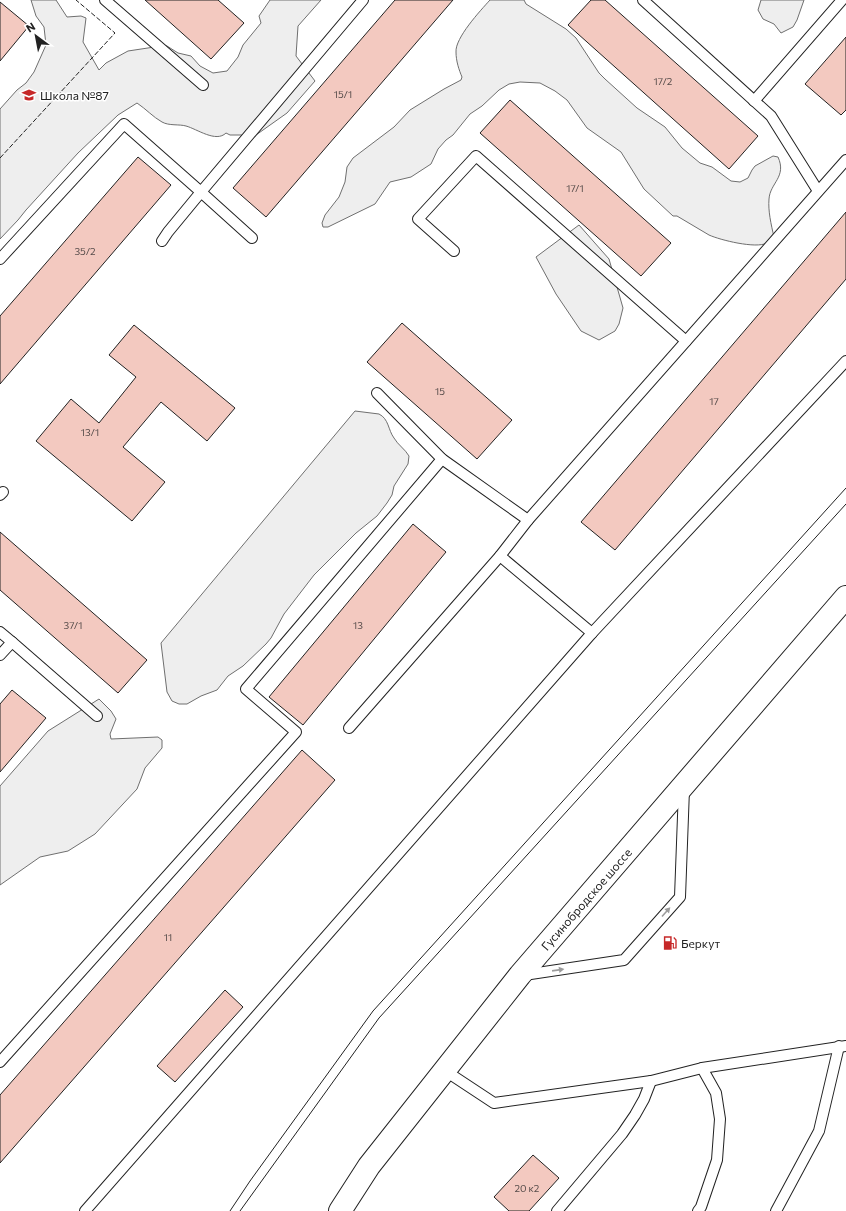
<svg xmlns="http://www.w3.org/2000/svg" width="846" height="1211" font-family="Commissioner,sans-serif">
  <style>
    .green { fill: #eee; stroke: #6f6f6f }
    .building { fill: #f3c9c0; stroke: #222 }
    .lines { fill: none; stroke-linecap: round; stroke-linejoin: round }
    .service-casing { stroke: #222; stroke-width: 12 }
    .primary-casing { stroke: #222; stroke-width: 24 }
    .service { stroke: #fff; stroke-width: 10 }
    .primary { stroke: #fff; stroke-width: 22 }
    .tram { stroke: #222; stroke-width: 1 }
    .fence { stroke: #222; stroke-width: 1; stroke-dasharray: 5 2; stroke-linecap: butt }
    .oneway { fill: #9c9c9c }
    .labels { text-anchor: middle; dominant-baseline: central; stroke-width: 3; stroke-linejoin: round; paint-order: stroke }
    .number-label { font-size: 10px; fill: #564c4a }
    .poi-label { font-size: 12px; fill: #222; stroke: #fff; text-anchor: start }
    .street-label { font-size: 12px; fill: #222; stroke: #fff }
  </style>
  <rect width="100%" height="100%" fill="#fff"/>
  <g class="green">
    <path d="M31,0H56L67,17L81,16L86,18L83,42L99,70L106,63L128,51L161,46H167L178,53L191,56L200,66L213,73L227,71L238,57L243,45L261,23L259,16L270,0H321L298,26L296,56L315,81L287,113L256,135H230L226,133C216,143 197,129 186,126C179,124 169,126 162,122C153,117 146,109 137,103L118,115L78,153L26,210L18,220L0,239V109L17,90L26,83L34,72L46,45L44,27L36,16Z"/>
    <path d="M490,0H524L526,4L566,29L576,38L599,73L605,79L637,108L665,127L682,148L700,163L712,167L731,181L740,182L748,178L752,170L755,166L773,156L778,157C787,177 770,183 769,199C768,211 771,224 774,237C772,239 769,242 767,243C756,249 720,240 709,235C698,229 688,222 677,216H673L644,189L621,152L587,128L567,100L555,91L540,83L520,82L509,84L499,90L482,106L470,114L453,135L446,140L438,149L431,164L411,177L390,182L375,204L328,227H323L322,223L325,215L339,197L345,182L347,167L353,158L394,127L410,110L444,89L461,80L462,77C459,70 456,61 456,52C455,38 480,11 490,0Z"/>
    <polygon points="761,0 804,0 797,20 793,27 781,33 774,24 763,19 758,10"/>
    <polygon points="579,225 609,259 623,308 619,324 615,331 599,340 581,331 556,294 536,257"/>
    <path d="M355,411L379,414C389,419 388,430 394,438C398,445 405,449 409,456L408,464L394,486L392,495L387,503L377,516L356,533L314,575L284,614L271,638L266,644L243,666L228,676L217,690L201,696L187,704H179L172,701L167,692L161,643Z"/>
    <polygon points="99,699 111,711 116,719 110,734 111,739 158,737 162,740 162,748 145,768 137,789 95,834 68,851 40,857 0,885 0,786 48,731"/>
  </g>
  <g class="building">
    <polygon points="145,0 218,0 244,23 211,59"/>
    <polygon points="395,0 453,0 266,217 233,188"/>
    <polygon points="591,0 605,0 758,136 729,169 568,25"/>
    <polygon points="0,2 29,26 0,61"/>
    <polygon points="846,37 846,110 841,115 805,84"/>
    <polygon points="510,100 671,243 641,276 480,133"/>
    <polygon points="138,157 171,185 0,384 0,316"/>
    <polygon points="846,212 846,279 615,550 581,522"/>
    <polygon points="402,323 512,420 477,459 367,362"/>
    <polygon points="134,325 235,408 207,441 161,402 123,447 165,482 132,521 36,441 71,399 99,423 136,377 109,355"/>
    <polygon points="413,524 446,552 303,725 269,697"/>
    <polygon points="0,532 147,660 118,693 0,590"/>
    <polygon points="12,690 46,718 0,772 0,704"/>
    <polygon points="302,750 335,780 0,1163 0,1095"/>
    <polygon points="225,990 243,1007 175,1082 157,1066"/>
    <polygon points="533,1155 559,1178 529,1211 509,1211 494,1197"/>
  </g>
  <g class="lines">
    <defs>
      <g id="service">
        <polyline points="105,0 203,85"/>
        <polyline points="643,0 771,116 818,191"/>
        <polyline points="754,101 842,0"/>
        <polyline points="162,241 168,232 201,192 252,238"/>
        <polyline points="454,251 418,219 476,156 686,341"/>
        <polyline points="0,259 124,124 201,192 363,0"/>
        <polyline points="0,495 3,492"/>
        <polyline points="528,520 846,160"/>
        <polyline points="0,632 12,642 0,655"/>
        <polyline points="592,633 846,361"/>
        <polyline points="12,642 97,716"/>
        <polyline points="349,728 500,556"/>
        <polyline points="524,975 624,960 680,897 684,789"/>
        <polyline points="0,1062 296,732 246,689 442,459"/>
        <polyline points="444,1070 494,1103 651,1081 702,1068 846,1046"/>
        <polyline points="85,1211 592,633 500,556 528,520 442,459 377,393"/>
        <polyline points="557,1211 622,1134 635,1115 644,1099 651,1081"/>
        <polyline points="698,1211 701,1207 717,1160 720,1119 716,1093 702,1068"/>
        <polyline points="776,1211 819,1131 839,1046"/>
      </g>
      <polyline id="primary" points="340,1211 369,1166 520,975 846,597"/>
    </defs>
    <use href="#service" class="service-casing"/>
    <use href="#primary" class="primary-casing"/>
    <use href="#service" class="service"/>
    <use href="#primary" class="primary"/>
    <g class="tram">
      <polyline points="230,1211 250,1181 373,1011 846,488"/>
      <polyline points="240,1211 379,1018 846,504"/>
    </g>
    <polyline class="fence" points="0,158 115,33 76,0"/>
  </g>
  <defs><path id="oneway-solid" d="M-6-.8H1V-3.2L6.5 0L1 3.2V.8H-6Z"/></defs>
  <g class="oneway">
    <use href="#oneway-solid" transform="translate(666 912) rotate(-48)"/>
    <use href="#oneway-solid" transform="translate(558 970) rotate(-8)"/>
  </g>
  <defs>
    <symbol id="school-bare" viewBox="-9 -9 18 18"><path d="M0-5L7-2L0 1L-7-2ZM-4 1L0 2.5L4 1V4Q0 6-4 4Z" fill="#c62828" stroke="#fff" stroke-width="2.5" paint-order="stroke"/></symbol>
    <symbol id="fuel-bare" viewBox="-9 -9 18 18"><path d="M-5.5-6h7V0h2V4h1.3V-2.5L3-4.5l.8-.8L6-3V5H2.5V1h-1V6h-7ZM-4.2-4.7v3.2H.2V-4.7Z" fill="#c62828" stroke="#fff" stroke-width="2.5" paint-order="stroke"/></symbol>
  </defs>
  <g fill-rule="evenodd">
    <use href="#school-bare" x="19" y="85" width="20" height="20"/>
    <use href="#fuel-bare" x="660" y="933" width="20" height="20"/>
  </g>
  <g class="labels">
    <g class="number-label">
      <text x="663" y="81">17/2</text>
      <text x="343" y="94">15/1</text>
      <text x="575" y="188">17/1</text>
      <text x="85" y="251">35/2</text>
      <text x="440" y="391">15</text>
      <text x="714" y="401">17</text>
      <text x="90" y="432">13/1</text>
      <text x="73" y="625">37/1</text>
      <text x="358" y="625">13</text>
      <text x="168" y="937">11</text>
      <text x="527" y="1188">20 к2</text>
    </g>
    <g class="poi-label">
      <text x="40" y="95">Школа №87</text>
      <text x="681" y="943">Беркут</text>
    </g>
    <g class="street-label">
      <text transform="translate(586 899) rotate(-49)">Гусинобродское шоссе</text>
    </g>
  </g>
  <g transform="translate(36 36) rotate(328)" stroke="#ffffff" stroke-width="3" paint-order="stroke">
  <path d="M0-3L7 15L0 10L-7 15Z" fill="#222222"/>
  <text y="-6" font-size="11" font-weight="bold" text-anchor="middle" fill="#222222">N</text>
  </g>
</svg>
